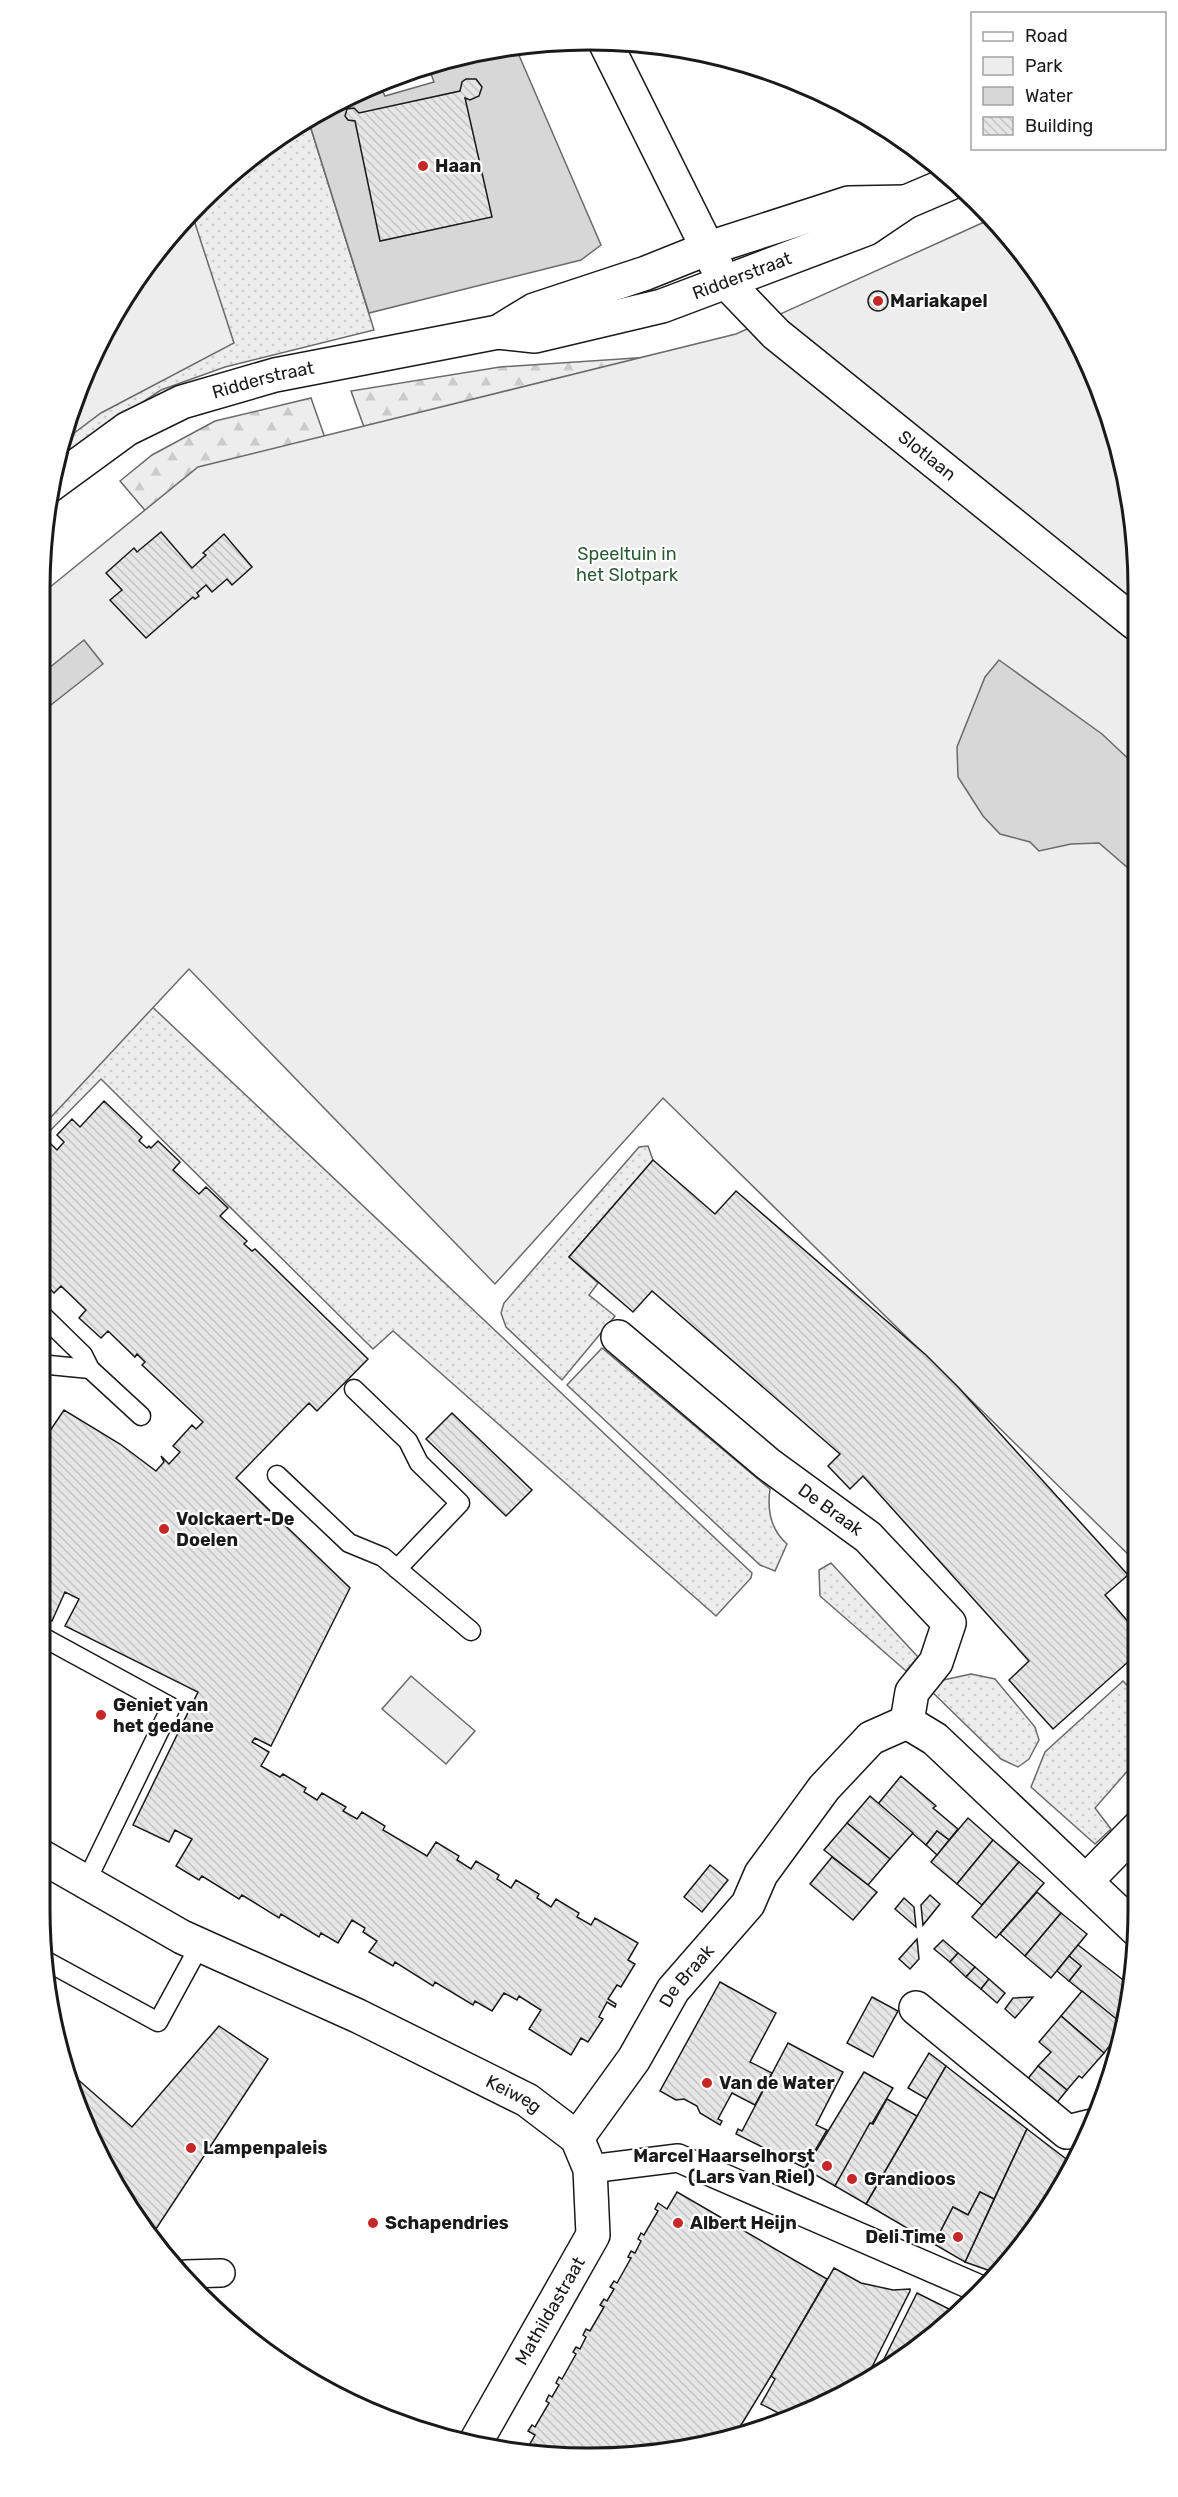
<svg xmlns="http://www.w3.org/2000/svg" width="1178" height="2497" font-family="Rubik,sans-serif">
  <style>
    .grass { fill: url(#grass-dots); stroke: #6a6a6a; stroke-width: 1.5 }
    .forest { fill: url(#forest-firs); stroke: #6a6a6a; stroke-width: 1.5 }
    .green { fill: #ededed; stroke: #6a6a6a; stroke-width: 1.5 }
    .water { fill: #d7d7d7; stroke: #6a6a6a; stroke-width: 1.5 }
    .building { fill: url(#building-back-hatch); stroke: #1a1a1a; stroke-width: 1.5 }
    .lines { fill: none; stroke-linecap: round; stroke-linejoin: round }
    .service-casing { stroke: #1a1a1a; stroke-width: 21 }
    .pedestrian-casing { stroke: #1a1a1a; stroke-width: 30 }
    .minor-casing { stroke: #1a1a1a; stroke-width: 36 }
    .tertiary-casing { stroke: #1a1a1a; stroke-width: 36 }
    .service { stroke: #fff; stroke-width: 18 }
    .pedestrian { stroke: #fff; stroke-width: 27 }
    .minor { stroke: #fff; stroke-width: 33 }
    .tertiary { stroke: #fff; stroke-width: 33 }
    .poi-dot { fill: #c62828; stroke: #fff; stroke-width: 2 }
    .labels { text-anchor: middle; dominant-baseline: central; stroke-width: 4.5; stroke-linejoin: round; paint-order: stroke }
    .poi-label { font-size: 18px; font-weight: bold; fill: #1a1a1a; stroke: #fff; text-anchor: start }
    .street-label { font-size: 18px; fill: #1a1a1a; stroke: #fff }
    .park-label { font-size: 18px; fill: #2b5a34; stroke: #fff }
    .rim { fill: none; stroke: #1a1a1a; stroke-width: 3 }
  </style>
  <defs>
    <pattern id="grass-dots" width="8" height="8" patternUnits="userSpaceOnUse" patternTransform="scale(1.5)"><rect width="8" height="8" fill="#ededed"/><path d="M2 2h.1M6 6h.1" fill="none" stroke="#cbcbcb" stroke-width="1.8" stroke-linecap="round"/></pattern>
    <pattern id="forest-firs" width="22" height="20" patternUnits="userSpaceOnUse" patternTransform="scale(1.5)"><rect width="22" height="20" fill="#ededed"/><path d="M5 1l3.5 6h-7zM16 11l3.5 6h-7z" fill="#cbcbcb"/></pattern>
    <pattern id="building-back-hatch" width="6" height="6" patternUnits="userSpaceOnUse" patternTransform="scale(1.5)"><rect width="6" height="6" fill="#e6e6e6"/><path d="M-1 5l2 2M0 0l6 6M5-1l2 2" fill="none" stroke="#c5c5c5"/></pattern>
  </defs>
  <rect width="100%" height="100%" fill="#fff"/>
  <g class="grass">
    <polygon points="308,119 374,330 225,367 161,390 81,443 55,464 81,378 132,283 200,200 284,132"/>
    <polygon points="127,983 752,1573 751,1578 716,1616 393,1331 373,1349 101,1079 39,1142 39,1071"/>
    <polygon points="648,1146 653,1160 569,1257 598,1283 589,1295 615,1316 562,1380 506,1327 501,1313 504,1303 639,1147"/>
    <path d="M602,1348L770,1489C767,1510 770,1529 787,1544L775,1571L760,1565L567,1385Z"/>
    <polygon points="831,1563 918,1657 906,1671 820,1596 819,1570"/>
    <polygon points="971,1674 995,1679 1035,1727 1039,1740 1029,1759 1018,1767 1001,1759 928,1688 934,1682"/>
    <polygon points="1123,1681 1138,1697 1138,1759 1095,1808 1111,1829 1095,1844 1031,1787 1045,1752"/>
  </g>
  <g class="forest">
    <polygon points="696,354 402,532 351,391 500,367"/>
    <polygon points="311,398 372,572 278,666 120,481 152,455 215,421"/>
  </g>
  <g class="green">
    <polygon points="191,211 234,343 101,413 62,442 81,378 132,283"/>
    <polygon points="991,219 1026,254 1097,379 1134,517 1138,1564 663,1098 495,1284 189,969 39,1130 39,596 198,467 736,334"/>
    <polygon points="411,1676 475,1731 446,1764 382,1709"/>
  </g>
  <g class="water">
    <polygon points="515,46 601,245 581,260 369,313 308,119 378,81 385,96 434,82 428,66 482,50"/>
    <polygon points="84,640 103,664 47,708 39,698 39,676"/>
    <polygon points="999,660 1102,734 1135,765 1135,874 1099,843 1071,844 1039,851 1030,842 1000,834 983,816 958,777 957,747 985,677"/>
  </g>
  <g class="building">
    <polygon points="466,79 476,79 482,87 479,96 470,100 465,98 492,217 380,241 355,121 348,120 345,116 347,109 354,108 359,113 460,91 462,82"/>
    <circle cx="878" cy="301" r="10"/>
    <polygon points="161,532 192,568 206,555 203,553 224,534 252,567 232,585 227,579 212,592 206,585 197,593 199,596 195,599 193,597 146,638 110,600 122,590 106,573 134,548 137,552"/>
    <polygon points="104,1101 142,1137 139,1141 147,1148 149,1146 151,1148 158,1141 180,1162 173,1170 199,1194 206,1187 228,1208 220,1216 247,1241 244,1244 252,1251 255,1249 368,1359 317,1411 309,1403 236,1478 350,1588 271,1746 255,1738 252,1742 269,1752 261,1766 280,1777 283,1774 306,1788 304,1792 317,1800 322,1793 346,1807 343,1811 357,1819 362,1812 385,1826 383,1830 427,1856 436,1842 459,1856 457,1860 471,1869 476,1861 499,1875 497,1879 511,1888 516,1880 539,1894 537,1898 551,1907 556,1899 579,1913 577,1917 591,1925 595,1918 638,1943 628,1960 635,1964 621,1987 617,1985 608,1999 616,2004 615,2007 607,2002 599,2017 603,2019 588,2042 581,2038 571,2055 529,2029 541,2010 519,1996 517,2000 504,1993 492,2011 475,2001 473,2005 435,1982 433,1986 395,1962 393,1966 369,1952 377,1941 363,1932 365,1928 352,1920 338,1943 321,1933 319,1937 281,1914 279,1918 242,1895 239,1899 202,1876 199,1880 176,1866 192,1839 175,1830 169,1842 133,1825 198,1692 65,1626 79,1599 65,1592 52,1621 39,1614 39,1599 47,1583 39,1579 39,1447 64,1410 120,1444 156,1471 164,1462 161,1456 169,1464 180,1452 173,1446 192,1425 196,1429 203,1422 142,1365 145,1362 137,1354 135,1357 108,1331 101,1338 79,1318 86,1310 61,1286 54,1293 39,1278 39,1155 50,1143 57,1150 64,1142 57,1135 72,1119 80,1127"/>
    <polygon points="653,1160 715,1214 736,1191 926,1355 959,1388 1128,1575 1105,1595 1138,1633 1138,1653 1053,1729 1009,1680 1029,1661 863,1476 850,1489 828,1466 840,1454 652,1291 633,1312 569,1257"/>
    <polygon points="452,1413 532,1490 506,1516 426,1439"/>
    <polygon points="901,1776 936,1806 933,1808 958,1829 949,1840 937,1831 926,1845 878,1804"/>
    <polygon points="870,1796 913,1833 890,1859 847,1823"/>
    <polygon points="968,1818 993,1840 957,1884 931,1862"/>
    <polygon points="847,1823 890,1859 868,1885 824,1850"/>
    <polygon points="937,1831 949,1840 937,1855 926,1845"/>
    <polygon points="993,1840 1019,1862 982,1905 957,1884"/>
    <polygon points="832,1857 877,1892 853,1920 810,1884"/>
    <polygon points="1019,1862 1044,1883 996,1938 972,1917"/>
    <polygon points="710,1865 728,1880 702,1912 684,1897"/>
    <polygon points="1037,1892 1061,1913 1025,1956 1000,1934"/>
    <polygon points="930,1895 940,1904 923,1925 921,1905"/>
    <polygon points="904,1898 914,1907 916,1927 895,1909"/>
    <polygon points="1061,1913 1087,1934 1051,1978 1025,1956"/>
    <polygon points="917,1939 919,1959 910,1969 899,1959"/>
    <polygon points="943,1940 958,1953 950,1962 934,1949"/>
    <polygon points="1078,1945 1131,1986 1129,2005 1117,2020 1069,1981 1081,1966 1069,1956"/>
    <polygon points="958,1953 975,1967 966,1977 950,1962"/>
    <polygon points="1069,1956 1081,1966 1069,1981 1057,1971"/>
    <polygon points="975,1967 989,1979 981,1989 966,1977"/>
    <polygon points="989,1979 1005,1993 997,2003 981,1989"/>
    <polygon points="720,1982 776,2013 750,2062 772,2073 755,2105 732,2093 718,2119 722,2121 720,2125 700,2113 697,2106 684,2099 676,2100 660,2091"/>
    <polygon points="1082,1991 1125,2026 1104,2053 1061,2016"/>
    <polygon points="872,1997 898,2011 873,2057 847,2043"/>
    <polygon points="1033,1997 1015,2018 1005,2009 1013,1998"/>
    <polygon points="1061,2016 1104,2053 1082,2078 1079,2076 1067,2090 1038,2066 1051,2052 1039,2042"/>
    <polygon points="219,2026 268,2059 150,2238 68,2085 66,2069 132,2127"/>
    <polygon points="788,2043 843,2072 816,2125 827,2130 805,2168 736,2134 738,2129 742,2131"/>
    <polygon points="929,2053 946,2066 927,2099 908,2088"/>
    <polygon points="946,2066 1027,2129 994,2199 980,2192 968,2215 953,2207 934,2244 866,2204"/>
    <polygon points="1038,2066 1067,2090 1055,2105 1026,2081"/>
    <polygon points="864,2072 893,2088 835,2186 805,2169"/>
    <polygon points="887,2099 917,2116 866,2204 835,2186 870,2123 873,2124"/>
    <polygon points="1027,2129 1070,2162 999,2274 965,2262"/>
    <polygon points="677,2192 827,2279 771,2376 738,2430 661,2453 527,2449 535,2435 528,2431 532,2425 535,2427 549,2403 546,2401 549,2395 552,2397 559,2385 556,2383 559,2377 562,2379 576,2354 573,2352 576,2347 580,2349 586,2337 583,2335 586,2329 590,2331 604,2307 600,2305 604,2299 607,2301 614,2289 610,2287 614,2281 617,2283 631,2258 628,2257 631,2251 635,2253 641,2241 638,2239 641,2233 644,2235 658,2211 655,2209 658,2203 667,2209"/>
    <polygon points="980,2192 994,2199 965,2262 934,2244 953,2207 968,2215"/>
    <polygon points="834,2268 861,2283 893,2290 910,2289 910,2291 865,2381 833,2401 784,2416 761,2404 775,2379 771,2376"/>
    <polygon points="917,2293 957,2313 924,2345 877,2373"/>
  </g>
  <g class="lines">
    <defs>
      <g id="service">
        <polyline points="39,1312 83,1355 90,1369 141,1416"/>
        <polyline points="39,1364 90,1369"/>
        <polyline points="354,1389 408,1441 419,1463 460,1503 397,1569"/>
        <polyline points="277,1475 349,1543 383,1557 471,1631"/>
        <polyline points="39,1635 171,1707 86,1882"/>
        <polyline points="48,1962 158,2022 200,1945"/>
      </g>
      <g id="pedestrian">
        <polyline points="590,2169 678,2158 982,2290"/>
        <polyline points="186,2274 221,2273"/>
      </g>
      <g id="minor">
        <path id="s1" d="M726,282L776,334L1135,623"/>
        <path id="s2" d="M618,1337L768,1464L868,1537L949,1623L936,1662L912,1692L907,1722"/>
        <polyline points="907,1722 935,1739 1137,1930"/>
        <polyline points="1086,1881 1139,1827"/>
        <polyline points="916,2008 1067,2132 1092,2126"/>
        <path id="s3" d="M577,2138L634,2059L673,1990L748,1904L761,1874L824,1788L871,1738L907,1722"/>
      </g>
      <g id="tertiary">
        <polyline points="604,40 717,267"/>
        <polyline points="498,332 534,310 646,273 706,249 849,203 906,202"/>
        <path id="s4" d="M49,486L127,429L182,402L275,375L498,332L535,336L662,306L866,229L906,202L953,182"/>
        <path id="s5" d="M39,1855L182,1937L358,2016L527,2100L577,2138L590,2169L593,2235L474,2445"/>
      </g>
    </defs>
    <use href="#service" class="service-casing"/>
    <use href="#pedestrian" class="pedestrian-casing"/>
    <use href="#minor" class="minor-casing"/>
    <use href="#tertiary" class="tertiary-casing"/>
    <use href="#service" class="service"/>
    <use href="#pedestrian" class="pedestrian"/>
    <use href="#minor" class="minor"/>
    <use href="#tertiary" class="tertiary"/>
  </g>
  <g class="poi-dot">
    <circle cx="423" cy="166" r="6"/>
    <circle cx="878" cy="301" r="6"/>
    <circle cx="164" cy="1529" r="6"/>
    <circle cx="101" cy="1715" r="6"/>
    <circle cx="707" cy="2083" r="6"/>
    <circle cx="191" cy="2148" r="6"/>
    <circle cx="827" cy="2166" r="6"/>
    <circle cx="852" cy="2179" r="6"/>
    <circle cx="373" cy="2223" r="6"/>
    <circle cx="678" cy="2223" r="6"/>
    <circle cx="958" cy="2237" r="6"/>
  </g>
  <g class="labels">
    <g class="poi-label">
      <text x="435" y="166">Haan</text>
      <text x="890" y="301">Mariakapel</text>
      <text x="176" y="1519">Volckaert-De<tspan x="176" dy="21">Doelen</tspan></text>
      <text x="113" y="1705">Geniet van<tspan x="113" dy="21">het gedane</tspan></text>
      <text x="719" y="2083">Van de Water</text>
      <text x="203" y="2148">Lampenpaleis</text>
      <text x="815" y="2156" text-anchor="end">Marcel Haarselhorst<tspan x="815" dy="21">(Lars van Riel)</tspan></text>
      <text x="864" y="2179">Grandioos</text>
      <text x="385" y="2223">Schapendries</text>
      <text x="690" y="2223">Albert Heijn</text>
      <text x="946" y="2237" text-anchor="end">Deli Time</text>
    </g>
    <g class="street-label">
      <text stroke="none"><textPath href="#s4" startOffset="735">Ridderstraat</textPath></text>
      <text stroke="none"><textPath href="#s4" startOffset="242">Ridderstraat</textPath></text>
      <text stroke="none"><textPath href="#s1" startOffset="266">Slotlaan</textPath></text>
      <text stroke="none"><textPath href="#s2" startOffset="274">De Braak</textPath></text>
      <text stroke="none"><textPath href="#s3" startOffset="196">De Braak</textPath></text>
      <text stroke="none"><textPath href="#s5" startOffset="532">Keiweg</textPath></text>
      <text transform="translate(550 2311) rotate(-60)">Mathildastraat</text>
    </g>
    <g class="park-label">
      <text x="627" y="554">Speeltuin in<tspan x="627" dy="21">het Slotpark</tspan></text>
    </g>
  </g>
  <path d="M0 0H1178V2497H0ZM589 50H589A539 539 0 0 1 1128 589V1909A539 539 0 0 1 589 2448H589A539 539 0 0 1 50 1909V589A539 539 0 0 1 589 50Z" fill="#fff" fill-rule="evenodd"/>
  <path class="rim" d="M589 50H589A539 539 0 0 1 1128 589V1909A539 539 0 0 1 589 2448H589A539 539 0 0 1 50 1909V589A539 539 0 0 1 589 50Z"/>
  <rect x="971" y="12" width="195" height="138" fill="#ffffff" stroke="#a3a3a3" stroke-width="1.5"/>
  <rect x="983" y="32" width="30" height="9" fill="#ffffff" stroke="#a3a3a3" stroke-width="1.5"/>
  <text x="1025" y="42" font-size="18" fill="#1a1a1a">Road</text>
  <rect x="983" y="57" width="30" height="18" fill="#ededed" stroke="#a3a3a3" stroke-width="1.5"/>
  <text x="1025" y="72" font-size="18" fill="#1a1a1a">Park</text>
  <rect x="983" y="87" width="30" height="18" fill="#d7d7d7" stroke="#a3a3a3" stroke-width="1.5"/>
  <text x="1025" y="102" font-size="18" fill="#1a1a1a">Water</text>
  <rect x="983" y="117" width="30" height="18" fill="url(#building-back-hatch)" stroke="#a3a3a3" stroke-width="1.5"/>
  <text x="1025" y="132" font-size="18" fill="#1a1a1a">Building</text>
</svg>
